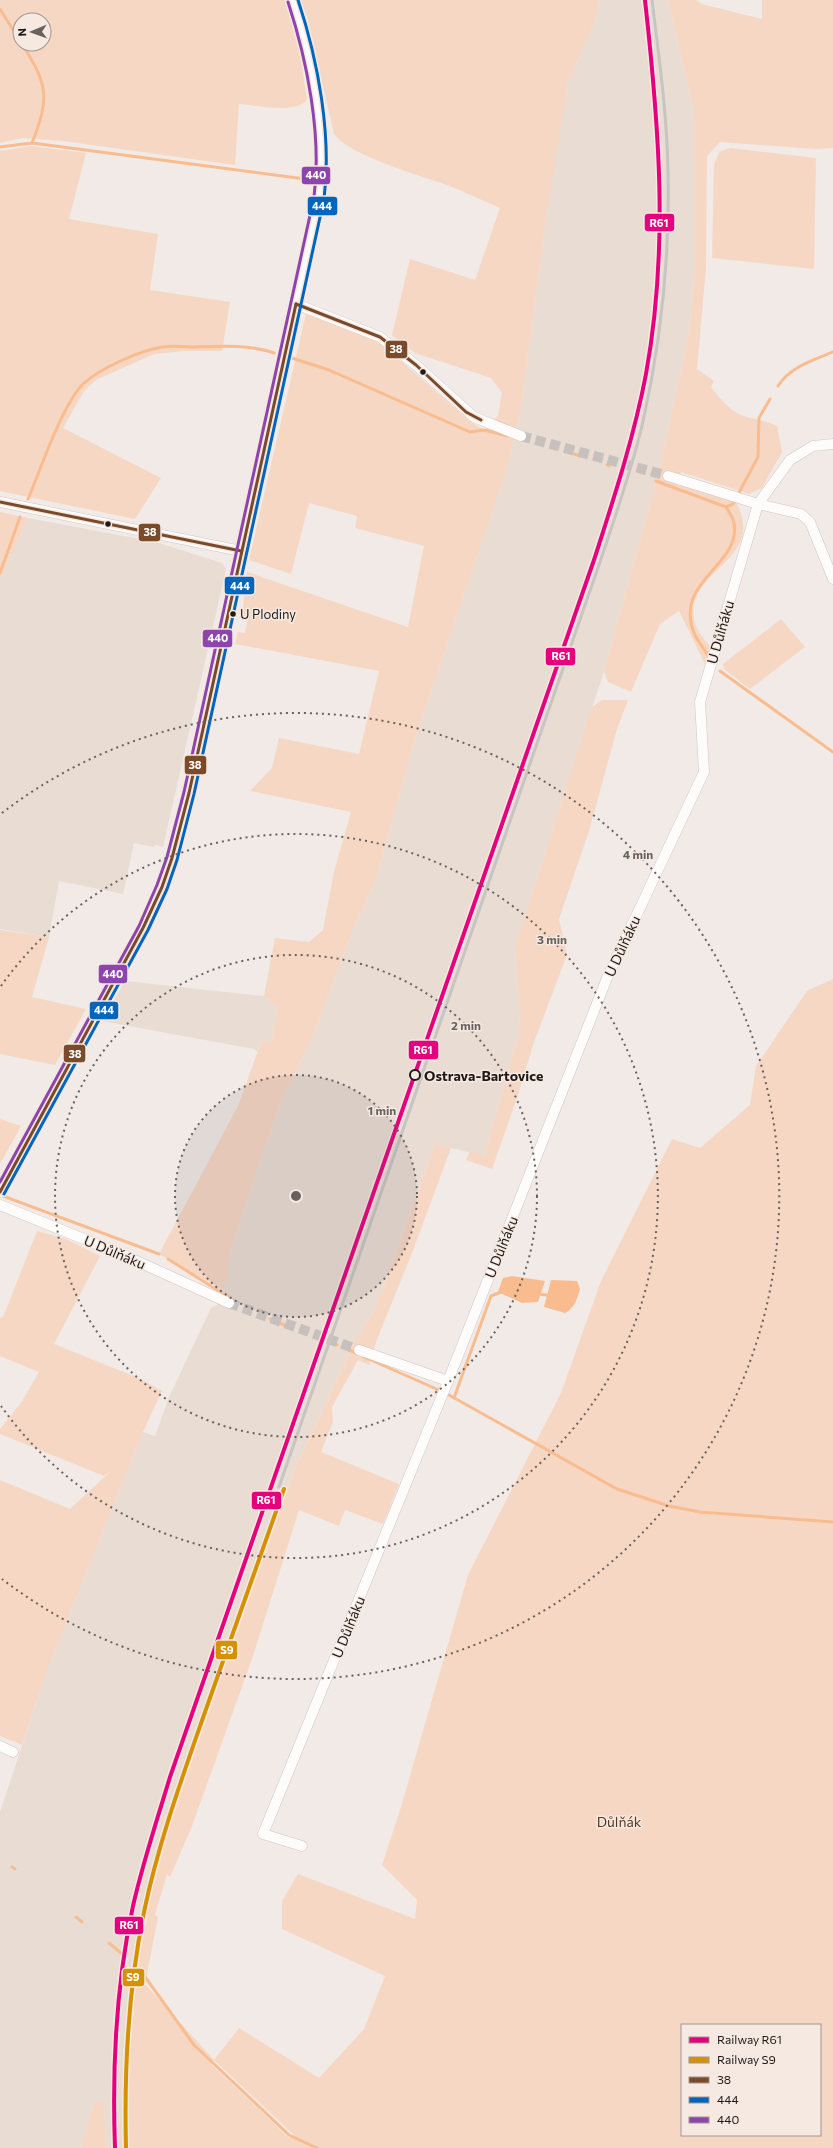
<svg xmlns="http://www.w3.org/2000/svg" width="833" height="2148" font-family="Commissioner,sans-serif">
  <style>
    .built { fill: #e9dcd3 }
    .green { fill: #f6d7c3; fill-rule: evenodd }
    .water { fill: #f9bc8f }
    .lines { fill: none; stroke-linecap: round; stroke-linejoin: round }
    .stream { stroke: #f9bc8f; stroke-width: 3 }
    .minor-tunnel { stroke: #c7c0bd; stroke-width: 10; stroke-dasharray: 10 5; stroke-linecap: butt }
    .minor-casing { stroke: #cdc7c4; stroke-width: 11 }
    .minor { stroke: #fdfcfb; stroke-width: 10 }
    .rail { stroke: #c6c5c4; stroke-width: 3 }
    .bus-1-casing { stroke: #f5e9e1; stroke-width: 6 }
    .bus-2-casing { stroke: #f5e9e1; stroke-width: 6 }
    .bus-3-casing { stroke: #f5e9e1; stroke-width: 6 }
    .bus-1 { stroke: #7a4b2a; stroke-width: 3 }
    .bus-2 { stroke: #0065bd; stroke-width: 3 }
    .bus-3 { stroke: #8e44ad; stroke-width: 3 }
    .rail-1-casing { stroke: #f5e9e1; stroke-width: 7 }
    .rail-2-casing { stroke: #f5e9e1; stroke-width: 7 }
    .rail-1 { stroke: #e5007d; stroke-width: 4 }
    .rail-2 { stroke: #d69103; stroke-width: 4 }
    .ring { fill: none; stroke: #68625f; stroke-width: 2; stroke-dasharray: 2 4 }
    .bus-dot { fill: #1e1917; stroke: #f5e9e1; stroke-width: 1.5 }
    .stop-dot { fill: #f5e9e1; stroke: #1e1917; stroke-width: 2 }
    .labels { text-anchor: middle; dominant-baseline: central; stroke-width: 3; stroke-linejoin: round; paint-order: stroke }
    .bus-label { font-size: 13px; fill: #1e1917; stroke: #f5e9e1; text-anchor: start }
    .street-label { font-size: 14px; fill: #1e1917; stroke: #f5e9e1 }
    .stop-label { font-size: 14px; font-weight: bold; fill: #1e1917; stroke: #f5e9e1; text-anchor: start }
    .park-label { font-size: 14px; fill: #58361c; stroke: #f5e9e1 }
    .centre { fill: #68625f; stroke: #f5e9e1; stroke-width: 2 }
    .ring-label { font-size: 12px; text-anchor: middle; font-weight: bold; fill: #68625f; stroke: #f5e9e1; stroke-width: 3; stroke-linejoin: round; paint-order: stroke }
    .line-badge { stroke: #f5e9e1; stroke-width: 1.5 }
    .badge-label { font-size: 11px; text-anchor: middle; font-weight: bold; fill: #fff }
  </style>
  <rect width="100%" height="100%" fill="#f1eae6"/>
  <g class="built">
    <polygon points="599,0 668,0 694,113 695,266 689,332 660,467 604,671 515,947 520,1029 484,1156 435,1144 377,1305 354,1343 294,1471 184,1782 159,1862 138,1962 128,2063 129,2148 106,2148 104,2102 94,2102 81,2148 0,2148 0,1812 46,1674 143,1432 155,1436 169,1397 211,1308 217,1305 228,1275 228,1259 262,1155 281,1103 313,1036 353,930 376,879 413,746 505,475 520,414 555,152 568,82 594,24"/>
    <polygon points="28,518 156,542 222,563 226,569 163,847 155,845 154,847 134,843 123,894 59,881 49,937 0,929 0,578"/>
    <polygon points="125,981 264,996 277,1006 272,1042 262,1040 257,1052 254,1049 102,1021"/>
  </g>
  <g class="green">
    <path d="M0,0H286L298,43L307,99C298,115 255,105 239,104L235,165L63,141L23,138L0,143ZM20,20H44V44H20Z"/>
    <path d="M300,0H599L594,24L568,82L548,205L520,414L505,475L413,746L376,879L353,930L313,1036L281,1103L262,1155L228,1259V1275L223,1290L159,1254L238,1106L262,1040L272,1042L277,1006L264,996L275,938L309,942L323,930L334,872L351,812L250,791L272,768L279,738L359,754L379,671L235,644L238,632L245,633L248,618L242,616C245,601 243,587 247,572L408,627L424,546L355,528L357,516L309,503L291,574L249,560L306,314L378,341L471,422L484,430L498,416L502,393L491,378L415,353L392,335L410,259L475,280L500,208C483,201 467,193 450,186C422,176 350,156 334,134L307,16Z"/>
    <path d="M668,0H696L702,4L762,19V0H833V148L816,149L720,142L707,156L706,268L697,369L714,381L711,387C720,399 731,413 747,417C758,420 767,421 777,426L782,452L762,488L749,494L681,472L677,485L735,500C770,564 681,567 695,623C697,631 705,640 710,646L705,664L679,611L660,624L631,692L608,682L604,671L660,467L689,332L695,266L694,113Z"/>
    <polygon points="31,146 86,153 69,219 158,234 150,290 230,302 222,351 184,351 154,354 96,380 84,391 63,428 161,478 135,519 0,491 0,151"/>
    <polygon points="730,148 816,158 814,269 712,258 714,165 719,152"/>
    <polygon points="0,512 28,518 0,578"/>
    <polygon points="781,619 805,647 750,689 724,669 723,664"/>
    <polygon points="602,700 628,700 617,729 589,831 559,919 567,955 534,1042 517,1098 492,1169 466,1160 470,1151 484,1156 520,1029 515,947 592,707"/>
    <polygon points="0,930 49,937 32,997 86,1009 55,1065 0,1054"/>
    <path d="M833,979V2148H129L128,2063L138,1962L151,1896L171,1820L294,1471L354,1343L377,1305L435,1144L451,1148L412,1253L376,1342L369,1365L358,1360L332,1407L333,1422L321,1452L399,1484L383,1524L345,1510L339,1526L299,1510L253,1656L192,1826L170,1877L167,1874L155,1915L158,1917L145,1984L214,2060L239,2028L319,2078L364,2029L385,1976L282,1929V1901L298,1874L415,1919L417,1900L382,1865L401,1807L468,1575L561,1393L601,1281L672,1139L700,1148L750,1105L756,1066L807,991ZM682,2025H820V2135H682ZM214,2060L294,2135L289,2138L211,2064Z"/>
    <polygon points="0,1119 21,1126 0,1164"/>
    <polygon points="37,1231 66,1239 100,1256 54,1344 141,1379 162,1391 143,1432 46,1674 22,1745 0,1736 0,1480 70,1509 111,1471 104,1476 0,1434 0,1429 21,1403 39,1372 0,1356 0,1317 2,1318 6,1310"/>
    <polygon points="94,2102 104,2102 106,2148 81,2148"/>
  </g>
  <g class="water">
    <polygon points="512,1276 545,1281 538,1302 522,1303 498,1292 503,1278"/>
    <path d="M551,1280L577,1281L580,1289C577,1299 575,1308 565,1313L544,1307Z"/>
  </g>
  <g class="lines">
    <g class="stream">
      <polyline points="0,9 20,41"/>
      <polyline points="32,143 313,180"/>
      <path d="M0,147L32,143C50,97 48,85 22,44"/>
      <polyline points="292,358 329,370 470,432 484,430 508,436"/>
      <path d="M778,386C790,367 813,360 833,352"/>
      <polyline points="568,452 580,456"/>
      <polyline points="607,465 609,466"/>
      <path d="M656,481L726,507C729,512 733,518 734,523C742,566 671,581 695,635C699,643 705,650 710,658"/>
      <path d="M28,499C41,469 61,407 83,384C99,369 140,350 163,347C172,345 183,347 193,347C220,346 248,344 274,353"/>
      <polyline points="726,507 733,504 758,457 759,418 770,399"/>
      <polyline points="0,573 20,517"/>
      <polyline points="720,671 833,752"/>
      <polyline points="0,1195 159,1254"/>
      <polyline points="168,1259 230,1298"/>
      <polyline points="538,1294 547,1295"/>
      <polyline points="270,1319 287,1326"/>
      <polyline points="335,1344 337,1345"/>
      <polyline points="349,1350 357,1353"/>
      <polyline points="364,1357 441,1391"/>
      <polyline points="449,1395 617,1489 669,1506 700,1512 833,1522"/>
      <polyline points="454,1398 491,1296 501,1292"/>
      <polyline points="12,1867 15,1869"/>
      <polyline points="76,1917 82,1922"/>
      <polyline points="109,1943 121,1953"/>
      <polyline points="135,1967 143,1974 194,2045 289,2135 317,2148"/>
    </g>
    <g class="minor-tunnel">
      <polyline points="521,436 668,476"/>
      <polyline points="229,1303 359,1350"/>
    </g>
    <defs>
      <g id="minor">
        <polyline points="296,304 380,337 416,365 474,417 521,436"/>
        <polyline points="668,476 758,504 801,514 810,522 833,579"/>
        <polyline points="0,502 241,551"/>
        <path d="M0,1192L143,928L162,887L172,858L189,793L319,198C324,167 320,138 316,107C311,70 305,35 293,0"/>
        <polyline points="0,1205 128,1257 229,1303"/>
        <polyline points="359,1350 448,1381"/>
        <polyline points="0,1746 13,1752"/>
        <polyline points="302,1846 263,1834 448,1381 607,978 704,772 700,702 758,504 790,460 813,446 833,444"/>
      </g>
    </defs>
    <use href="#minor" class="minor-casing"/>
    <use href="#minor" class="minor"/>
    <path class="rail" d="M279,1487L600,562C615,517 631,472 642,426C661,343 670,257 668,171C667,114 659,57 652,0"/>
    <defs>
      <g id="bus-1">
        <polyline points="296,304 380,337 416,365 466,412 481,420"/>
        <polyline points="0,502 241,551"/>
        <polyline points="0,1192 143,928 162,887 172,858 189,793 296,304"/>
      </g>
      <path id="bus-2" d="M4,1194L148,930L167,889L177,860L194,794L324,199C332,136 318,60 298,0"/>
      <path id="bus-3" d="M0,1182L139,926L157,885L167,857L184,792L314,197C322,135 307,60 288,2"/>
    </defs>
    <use href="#bus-1" class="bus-1-casing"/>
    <use href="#bus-2" class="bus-2-casing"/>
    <use href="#bus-3" class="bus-3-casing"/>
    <use href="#bus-1" class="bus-1"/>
    <use href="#bus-2" class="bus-2"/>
    <use href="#bus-3" class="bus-3"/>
    <defs>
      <path id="rail-1" d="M115,2148C112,2067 116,1985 133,1906C143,1862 157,1820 170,1777L594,560C614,498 634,437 646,374C669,248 659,126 645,0"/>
      <path id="rail-2" d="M126,2148C124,2069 128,1990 144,1912C158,1844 182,1778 205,1712C231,1638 258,1563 284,1489"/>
    </defs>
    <use href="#rail-1" class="rail-1-casing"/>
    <use href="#rail-2" class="rail-2-casing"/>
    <use href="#rail-1" class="rail-1"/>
    <use href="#rail-2" class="rail-2"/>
  </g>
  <circle cx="296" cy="1196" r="121" fill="#68625f" fill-opacity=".12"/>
  <g class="ring">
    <circle cx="296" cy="1196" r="121"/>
    <circle cx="296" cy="1196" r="241"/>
    <path d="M1 986A362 362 0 1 1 1 1406"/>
    <path d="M2 813A483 483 0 1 1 2 1579"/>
  </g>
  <g class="bus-dot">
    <circle cx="423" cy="372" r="3.5"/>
    <circle cx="108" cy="524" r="3.5"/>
    <circle cx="233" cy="614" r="3.5"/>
  </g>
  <circle class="stop-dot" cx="415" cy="1075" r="5"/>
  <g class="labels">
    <g class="bus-label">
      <text x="240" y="614">U Plodiny</text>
    </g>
    <g class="street-label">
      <text transform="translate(720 632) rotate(-74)">U Důlňáku</text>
      <text transform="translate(622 946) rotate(-65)">U Důlňáku</text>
      <text transform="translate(501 1247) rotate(-68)">U Důlňáku</text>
      <text transform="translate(115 1252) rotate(23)">U Důlňáku</text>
      <text transform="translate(348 1627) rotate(-68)">U Důlňáku</text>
    </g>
    <g class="stop-label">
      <text x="424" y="1075">Ostrava-Bartovice</text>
    </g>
    <g class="park-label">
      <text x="619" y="1821">Důlňák</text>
    </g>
  </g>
  <circle cx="296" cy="1196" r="6" class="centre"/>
  <g class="ring-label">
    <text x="638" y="859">4 min</text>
    <text x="552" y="944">3 min</text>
    <text x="466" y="1030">2 min</text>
    <text x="382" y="1115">1 min</text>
  </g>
  <g class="line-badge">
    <rect x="301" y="166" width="30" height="19" rx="4" fill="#8e44ad"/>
    <rect x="307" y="196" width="31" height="20" rx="4" fill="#0065bd"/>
    <rect x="644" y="213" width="31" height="19" rx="4" fill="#e5007d"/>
    <rect x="385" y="340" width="23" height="19" rx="4" fill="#7a4b2a"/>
    <rect x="138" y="523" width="23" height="19" rx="4" fill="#7a4b2a"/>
    <rect x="224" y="576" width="31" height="19" rx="4" fill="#0065bd"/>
    <rect x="202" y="629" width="31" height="19" rx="4" fill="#8e44ad"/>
    <rect x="545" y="647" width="31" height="19" rx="4" fill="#e5007d"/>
    <rect x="184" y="755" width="23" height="20" rx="4" fill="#7a4b2a"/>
    <rect x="98" y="964" width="30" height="20" rx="4" fill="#8e44ad"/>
    <rect x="89" y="1001" width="30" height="19" rx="4" fill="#0065bd"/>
    <rect x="408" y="1040" width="31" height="20" rx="4" fill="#e5007d"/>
    <rect x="63" y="1044" width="23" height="19" rx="4" fill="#7a4b2a"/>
    <rect x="251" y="1491" width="31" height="19" rx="4" fill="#e5007d"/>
    <rect x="215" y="1640" width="23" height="20" rx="4" fill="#d69103"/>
    <rect x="114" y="1916" width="30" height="19" rx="4" fill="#e5007d"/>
    <rect x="122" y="1968" width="23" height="19" rx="4" fill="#d69103"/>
  </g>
  <g class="badge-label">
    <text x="316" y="179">440</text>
    <text x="322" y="210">444</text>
    <text x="659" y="227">R61</text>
    <text x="396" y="353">38</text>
    <text x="150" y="536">38</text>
    <text x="240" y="590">444</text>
    <text x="218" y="642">440</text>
    <text x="561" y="660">R61</text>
    <text x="195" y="769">38</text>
    <text x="113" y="978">440</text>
    <text x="104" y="1014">444</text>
    <text x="423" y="1054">R61</text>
    <text x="75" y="1058">38</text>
    <text x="266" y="1504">R61</text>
    <text x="227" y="1654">S9</text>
    <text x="129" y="1929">R61</text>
    <text x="133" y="1981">S9</text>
  </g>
  <rect x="681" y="2024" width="140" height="112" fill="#f5e9e1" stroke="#9f9690"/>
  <rect x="689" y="2037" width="20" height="6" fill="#e5007d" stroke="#9f9690"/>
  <text x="717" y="2044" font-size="12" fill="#1e1917">Railway R61</text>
  <rect x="689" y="2057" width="20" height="6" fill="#d69103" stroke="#9f9690"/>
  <text x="717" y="2064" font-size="12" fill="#1e1917">Railway S9</text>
  <rect x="689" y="2077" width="20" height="6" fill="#7a4b2a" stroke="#9f9690"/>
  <text x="717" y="2084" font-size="12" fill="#1e1917">38</text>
  <rect x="689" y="2097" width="20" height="6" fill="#0065bd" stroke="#9f9690"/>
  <text x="717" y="2104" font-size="12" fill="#1e1917">444</text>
  <rect x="689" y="2117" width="20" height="6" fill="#8e44ad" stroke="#9f9690"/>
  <text x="717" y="2124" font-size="12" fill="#1e1917">440</text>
  <g transform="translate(32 32) rotate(268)"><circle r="19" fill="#f5e9e1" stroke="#9f9690"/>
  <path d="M0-3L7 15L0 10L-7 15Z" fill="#68625f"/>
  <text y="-6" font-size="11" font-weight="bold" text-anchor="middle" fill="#1e1917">N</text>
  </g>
</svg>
